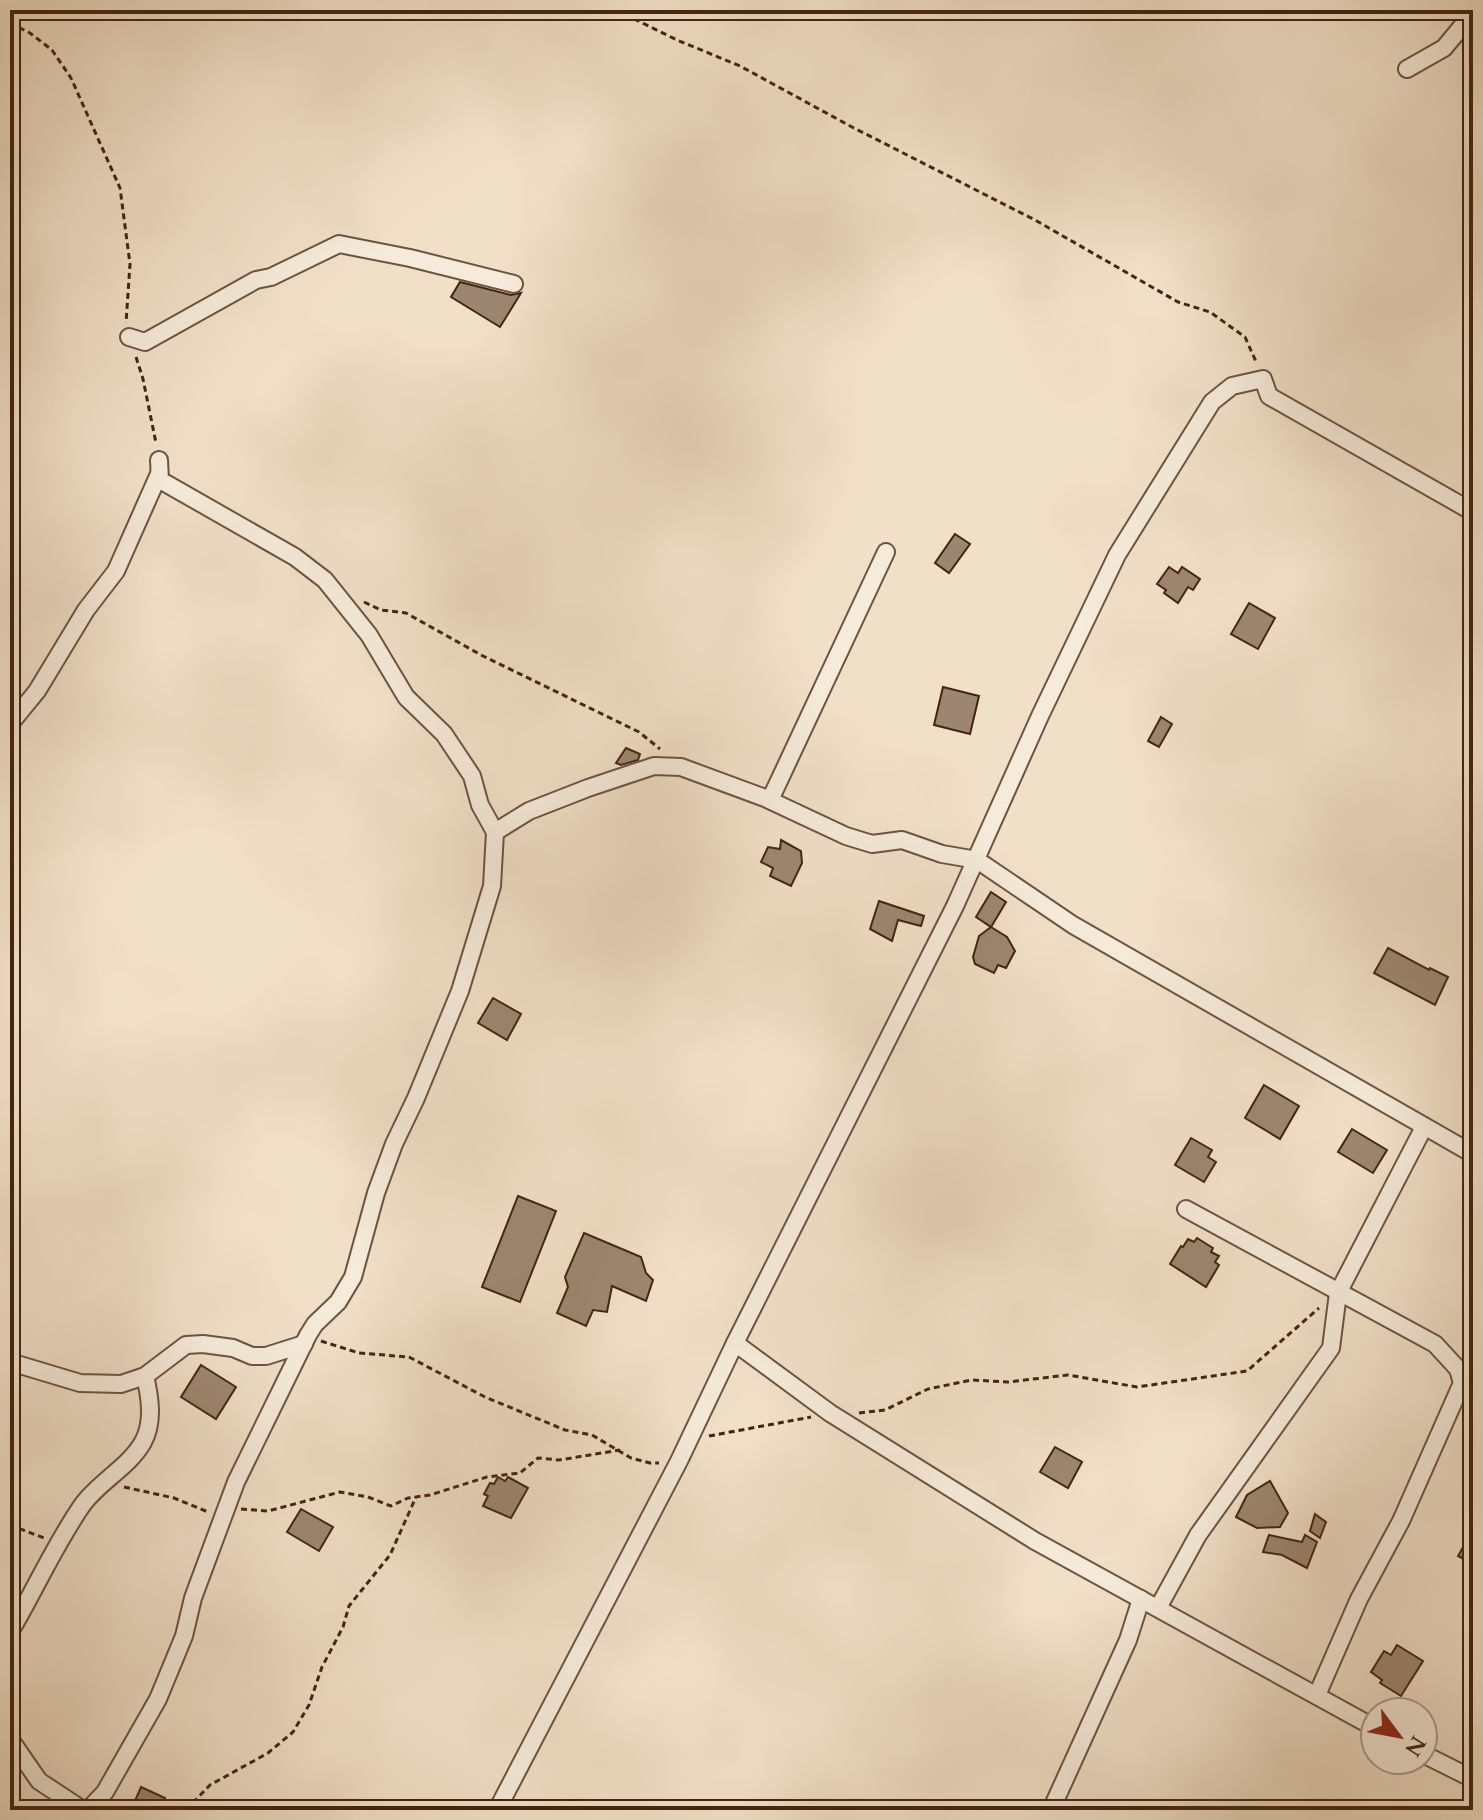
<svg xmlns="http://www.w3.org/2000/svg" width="1483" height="1820" font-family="Cardo,serif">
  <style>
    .building { fill: #9d8671; stroke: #422412; stroke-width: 2 }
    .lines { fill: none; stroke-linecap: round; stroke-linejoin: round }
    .minor-casing { stroke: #6e5340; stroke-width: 20 }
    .path { stroke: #422412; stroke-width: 3; stroke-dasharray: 6 4; stroke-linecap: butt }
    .minor { stroke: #f6ebdb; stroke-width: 16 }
  </style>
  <rect width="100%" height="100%" fill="#f1e0c8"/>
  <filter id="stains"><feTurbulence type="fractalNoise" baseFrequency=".0025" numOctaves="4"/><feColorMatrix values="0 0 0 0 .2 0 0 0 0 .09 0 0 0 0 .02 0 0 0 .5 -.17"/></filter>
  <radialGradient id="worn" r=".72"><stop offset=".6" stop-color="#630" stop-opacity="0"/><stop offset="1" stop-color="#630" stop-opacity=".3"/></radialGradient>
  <g class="building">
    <polygon points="460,282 511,295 521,293 500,327 451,297"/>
    <polygon points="955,534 970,544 949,573 935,563"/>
    <polygon points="1169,567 1178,573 1182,567 1200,579 1193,590 1188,587 1178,603 1164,593 1166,590 1157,584"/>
    <polygon points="1249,603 1275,618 1258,649 1231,634"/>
    <polygon points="943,687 979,696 970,734 934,725"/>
    <polygon points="1161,717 1172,724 1159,747 1148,741"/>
    <polygon points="626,748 640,754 638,760 621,765 616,763"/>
    <polygon points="781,840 801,851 802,863 791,886 770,876 773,868 761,862 768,847 780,849"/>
    <polygon points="991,892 1006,902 991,927 976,917"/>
    <polygon points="879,901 924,916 921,926 898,920 892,941 870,929"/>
    <polygon points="991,927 1007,937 1015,951 1006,968 998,965 994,973 975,964 973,957 979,936"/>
    <polygon points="1388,948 1429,970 1430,968 1448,977 1435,1005 1374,973"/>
    <polygon points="493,998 521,1014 507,1040 478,1023"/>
    <polygon points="1264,1085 1299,1106 1280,1139 1245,1118"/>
    <polygon points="1352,1129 1387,1150 1373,1173 1338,1152"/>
    <polygon points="1191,1138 1212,1150 1208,1157 1216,1162 1204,1182 1175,1165"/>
    <polygon points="518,1196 556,1211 520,1302 482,1287"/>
    <polygon points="584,1233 641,1257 646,1273 653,1280 646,1301 612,1286 607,1312 593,1310 586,1326 557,1313 568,1287 565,1277"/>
    <polygon points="1197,1238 1213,1248 1211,1252 1219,1256 1215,1262 1219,1265 1206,1287 1170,1264 1181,1246 1183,1247 1188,1239 1194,1242"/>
    <polygon points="201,1365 236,1387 216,1419 181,1397"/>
    <polygon points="1055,1447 1082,1462 1068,1488 1040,1472"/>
    <polygon points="498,1477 505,1481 508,1477 528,1488 511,1518 483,1506 488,1496 484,1494 490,1483 494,1484"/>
    <polygon points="1270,1481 1288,1513 1280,1527 1257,1528 1236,1517 1247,1495"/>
    <polygon points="301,1509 333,1527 319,1551 287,1532"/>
    <polygon points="1315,1514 1326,1522 1320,1538 1310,1531"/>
    <polygon points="1473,1529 1473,1564 1458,1556"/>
    <polygon points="1269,1535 1302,1542 1305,1535 1317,1542 1307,1568 1282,1555 1263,1552"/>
    <polygon points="1397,1645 1423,1661 1401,1696 1380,1683 1382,1680 1371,1672 1384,1651 1391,1655"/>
    <polygon points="141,1787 165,1798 160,1810 131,1810"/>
  </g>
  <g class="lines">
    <defs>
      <g id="minor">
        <polyline points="1407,69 1444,48 1473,13"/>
        <polyline points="129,337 145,342 256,280 271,277 339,244 410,258 514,284"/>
        <polyline points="10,724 37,691 86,610 116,571 159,474"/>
        <polyline points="770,800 886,552"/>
        <polyline points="495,832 529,811 588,788 654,766 681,767 765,798 846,836 872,844 902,840 942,854 977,860 1073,925 1473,1154"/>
        <polyline points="1186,1209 1435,1344 1458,1369 1462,1383 1401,1521 1359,1599 1317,1695"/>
        <polyline points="735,1343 830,1413 1035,1541 1375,1728"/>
        <polyline points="10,1362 80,1383 121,1384 145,1376 186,1345 203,1344 233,1348 252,1356 266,1356 304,1344"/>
        <polyline points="1158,1608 1198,1535 1331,1348 1338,1293 1424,1127"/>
        <path d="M10,1632C35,1590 55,1544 83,1504C100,1481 129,1467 143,1442C154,1422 150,1397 145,1376"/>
        <polyline points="10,1739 39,1781 83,1810"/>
        <polyline points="1423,1754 1473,1779"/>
        <polyline points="88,1810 105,1792 158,1699 184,1636 193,1598 236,1482 308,1335 315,1324 338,1302 353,1277 376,1193 394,1144 416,1098 460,991 492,886 495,832 480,805 472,776 444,734 406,697 369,635 325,580 295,557 160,480 159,460"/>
        <polyline points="497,1810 679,1461 735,1343 955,906 1040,716 1117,555 1212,402 1232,386 1263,379 1269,396 1473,512"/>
        <polyline points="1051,1810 1128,1640 1141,1599"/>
      </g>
    </defs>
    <use href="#minor" class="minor-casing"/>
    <g class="path">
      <polyline points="616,10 677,40 740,66 852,127 1035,220 1178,302 1210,312 1245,337 1257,364"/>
      <polyline points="10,23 30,33 52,50 71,78 120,188 130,264 126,323"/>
      <polyline points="136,357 143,379 156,443"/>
      <polyline points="364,602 381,610 406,613 483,656 639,732 660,749"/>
      <polyline points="321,1341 359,1353 409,1357 485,1397 565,1430 592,1435 631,1458 650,1463 659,1463"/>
      <polyline points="859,1413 885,1410 928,1389 972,1380 1008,1382 1068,1375 1137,1387 1247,1371 1319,1308"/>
      <polyline points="709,1436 811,1417"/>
      <polyline points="124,1487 174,1498 208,1512"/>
      <polyline points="241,1509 268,1511 340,1492 368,1497 391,1506 408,1498 430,1495 487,1477 520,1473 538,1458 559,1460 620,1450"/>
      <polyline points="10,1525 44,1538"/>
      <polyline points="186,1810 210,1785 268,1753 293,1732 309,1705 322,1667 343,1627 349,1606 390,1555 416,1497"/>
    </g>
    <use href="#minor" class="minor"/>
  </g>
  <rect width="1483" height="1820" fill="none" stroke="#f1e0c8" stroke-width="40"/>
  <rect x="12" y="12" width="1459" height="1796" fill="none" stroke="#422412" stroke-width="4"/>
  <rect x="20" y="20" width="1443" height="1780" fill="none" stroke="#422412" stroke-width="2"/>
  <g transform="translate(1399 1736) rotate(122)"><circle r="38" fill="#f6ebdb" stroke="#ae9b8b" stroke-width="2"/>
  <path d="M0-6L14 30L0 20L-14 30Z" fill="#8f2418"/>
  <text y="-12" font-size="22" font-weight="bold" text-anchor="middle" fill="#422412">N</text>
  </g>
  <rect width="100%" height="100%" filter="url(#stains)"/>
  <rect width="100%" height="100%" fill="url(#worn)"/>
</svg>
